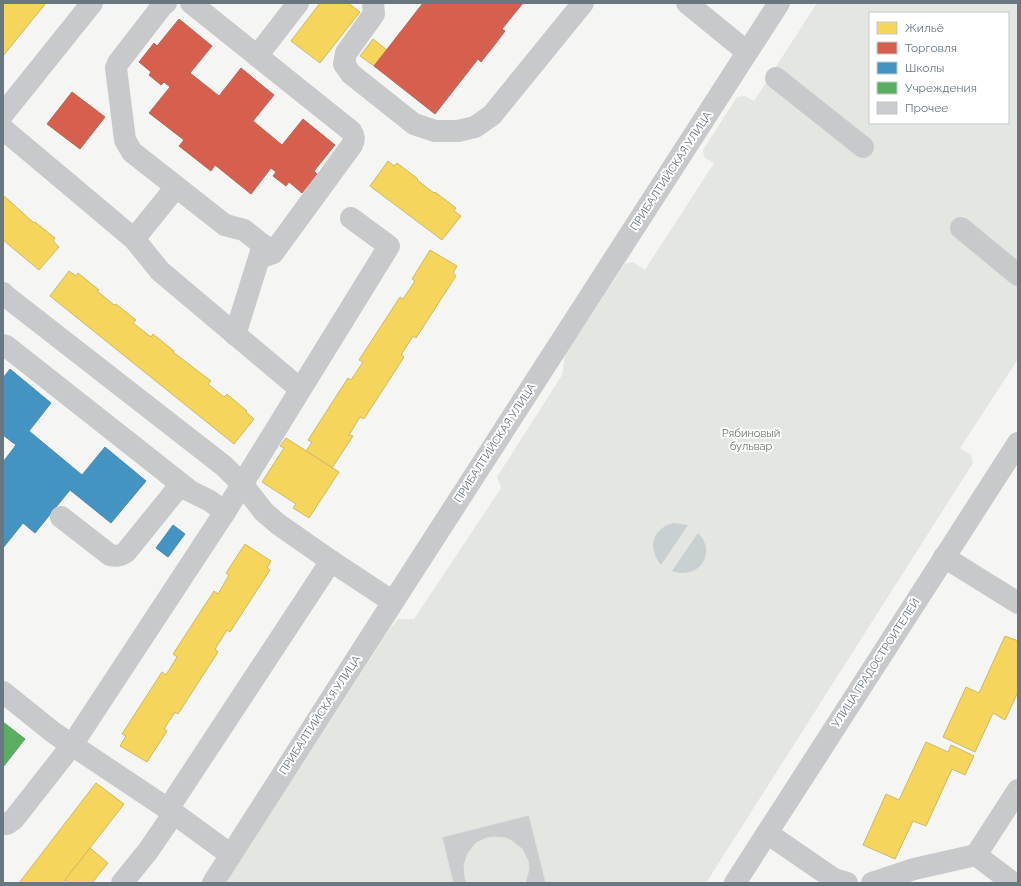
<svg xmlns="http://www.w3.org/2000/svg" width="1021" height="886" font-family="Raleway,sans-serif">
  <style>
    .green { fill: #e4e6e2; fill-rule: evenodd }
    .water { fill: #c8d0d2 }
    .homes { fill: #f6d55c; stroke: #cbb967 }
    .shops { fill: #d6604d; stroke: #b5675c }
    .schools { fill: #4393c3; stroke: #4e8baf }
    .public { fill: #5aae61; stroke: #5e9e6a }
    .building { fill: #cbcccd; stroke: #e4e4e4 }
    .lines { fill: none; stroke-linecap: round; stroke-linejoin: round }
    .minor { stroke: #c7c9ca; stroke-width: 22 }
    .labels { text-anchor: middle; dominant-baseline: central; stroke-width: 4; stroke-linejoin: round; paint-order: stroke }
    .street-label { font-size: 11px; fill: #687780; stroke: #fff }
    .park-label { font-size: 11px; fill: #6b7866; stroke: #fff }
  </style>
  <rect width="100%" height="100%" fill="#f5f5f4"/>
  <path class="green" d="M817,3H1018V359L960,448L971,455L973,463L706,883H226L389,630L398,619H414L501,488L497,477L562,375L565,355L625,264L633,262L645,270L714,163L704,157L703,150L737,97L745,96L754,101ZM870,13H1008V123H870Z"/>
  <g class="water">
    <path d="M673,523L688,525L661,565C647,548 652,529 673,523Z"/>
    <path d="M698,533C718,553 698,581 672,571Z"/>
  </g>
  <g class="homes">
    <polygon points="3,3 46,3 3,56"/>
    <polygon points="320,3 348,3 360,12 320,63 291,41"/>
    <polygon points="373,39 387,50 374,66 360,56"/>
    <polygon points="388,161 394,166 397,163 418,179 417,180 434,193 435,192 456,208 454,211 461,216 442,240 370,186"/>
    <polygon points="3,195 34,223 35,222 55,238 53,241 59,247 39,270 3,240"/>
    <polygon points="430,250 457,266 453,273 456,276 416,338 413,336 401,355 404,357 364,419 360,417 349,435 353,436 332,468 306,451 312,442 308,440 348,378 351,380 363,362 359,360 400,297 403,299 415,281 412,279"/>
    <polygon points="69,271 76,276 78,273 99,290 97,291 114,305 116,304 136,320 133,323 151,337 153,334 174,351 173,352 211,381 208,384 224,397 227,394 247,411 246,412 254,419 234,444 50,296"/>
    <polygon points="286,438 339,472 309,518 293,508 296,504 262,482 284,448 280,446"/>
    <polygon points="245,544 271,561 267,568 270,570 230,632 227,630 215,649 218,652 178,714 175,712 164,729 167,731 147,762 120,746 126,736 122,734 162,672 166,675 177,657 173,654 214,591 218,594 229,575 226,573"/>
    <polygon points="1005,636 1018,641 1018,692 1005,720 993,713 975,752 943,737 966,687 979,693"/>
    <polygon points="926,742 948,752 951,745 974,756 965,775 952,769 926,826 913,821 895,859 863,845 886,794 899,800"/>
    <polygon points="96,783 124,804 90,848 63,883 19,883"/>
    <polygon points="90,848 108,863 92,883 69,883 65,880"/>
  </g>
  <g class="shops">
    <polygon points="423,3 523,3 502,29 505,31 493,47 481,62 478,59 435,114 374,66"/>
    <polygon points="179,19 212,46 190,73 219,96 241,68 274,95 253,121 282,145 303,119 335,145 314,171 317,174 302,193 289,182 286,186 273,176 276,172 271,168 251,194 215,165 211,171 179,146 184,140 149,113 170,87 164,82 161,85 149,75 151,72 139,62 154,43 157,46"/>
    <polygon points="72,92 105,117 80,149 47,124"/>
  </g>
  <g class="schools">
    <polygon points="10,369 51,403 29,431 82,475 105,447 146,481 111,523 70,490 35,533 23,523 3,548 3,462 16,445 3,435 3,378"/>
    <polygon points="173,525 185,534 168,557 156,548"/>
  </g>
  <polygon class="public" points="3,722 25,739 3,767"/>
  <polygon class="building" points="529,815 546,883 525,883 528,873 529,867 528,861 522,849 512,841 506,838 494,837 487,838 476,843 468,853 464,865 465,878 467,883 453,883 442,837"/>
  <g class="lines">
    <g class="minor">
      <polyline points="166,3 162,6 118,63 116,68 125,140 132,152 225,225 244,230 273,253"/>
      <path d="M191,3L351,131C354,136 355,139 352,145L273,253L260,258"/>
      <polyline points="373,3 374,14 346,53 344,64 351,74 414,124 435,131 458,131 475,127 492,115 583,3"/>
      <polyline points="687,3 747,52"/>
      <polyline points="257,56 298,3"/>
      <polyline points="776,78 863,147"/>
      <polyline points="3,114 92,3"/>
      <polyline points="3,129 134,239 160,271 300,389"/>
      <polyline points="961,228 1018,275"/>
      <polyline points="134,239 176,187"/>
      <polyline points="3,293 7,297 224,466 243,485 264,512 278,524 331,561 393,602"/>
      <polyline points="235,335 263,245"/>
      <polyline points="3,345 6,346 190,491 210,501 225,512"/>
      <path d="M61,517L110,555C116,557 120,556 126,552L181,484"/>
      <polyline points="944,557 1018,603"/>
      <polyline points="3,692 54,733 168,809 231,855"/>
      <polyline points="168,809 331,561"/>
      <polyline points="3,824 7,824 14,819 72,745 225,512 389,246 351,218"/>
      <polyline points="767,833 834,879 847,883"/>
      <polyline points="122,883 148,851 174,813"/>
      <polyline points="213,883 393,602 779,3"/>
      <polyline points="735,883 1018,443"/>
      <polyline points="872,883 914,869 976,855"/>
      <polyline points="1013,883 976,855 1018,790"/>
    </g>
  </g>
  <g class="labels">
    <g class="street-label">
      <text transform="translate(671 171) rotate(-57)">ПРИБАЛТИЙСКАЯ УЛИЦА</text>
      <text transform="translate(495 443) rotate(-57)">ПРИБАЛТИЙСКАЯ УЛИЦА</text>
      <text transform="translate(876 663) rotate(-57)">УЛИЦА ГРАДОСТРОИТЕЛЕЙ</text>
      <text transform="translate(320 715) rotate(-57)">ПРИБАЛТИЙСКАЯ УЛИЦА</text>
    </g>
    <g class="park-label">
      <text x="751" y="433">Рябиновый<tspan x="751" dy="13">бульвар</tspan></text>
    </g>
  </g>
  <rect width="1021" height="886" fill="none" stroke="#687780" stroke-width="8"/>
  <rect x="869" y="12" width="140" height="112" fill="#ffffff" stroke="#c3c9cc"/>
  <rect x="877" y="22" width="20" height="12" fill="#f6d55c" stroke="#c3c9cc"/>
  <text x="905" y="32" font-size="12" fill="#687780">Жильё</text>
  <rect x="877" y="42" width="20" height="12" fill="#d6604d" stroke="#c3c9cc"/>
  <text x="905" y="52" font-size="12" fill="#687780">Торговля</text>
  <rect x="877" y="62" width="20" height="12" fill="#4393c3" stroke="#c3c9cc"/>
  <text x="905" y="72" font-size="12" fill="#687780">Школы</text>
  <rect x="877" y="82" width="20" height="12" fill="#5aae61" stroke="#c3c9cc"/>
  <text x="905" y="92" font-size="12" fill="#687780">Учреждения</text>
  <rect x="877" y="102" width="20" height="12" fill="#cbcccd" stroke="#c3c9cc"/>
  <text x="905" y="112" font-size="12" fill="#687780">Прочее</text>
</svg>
